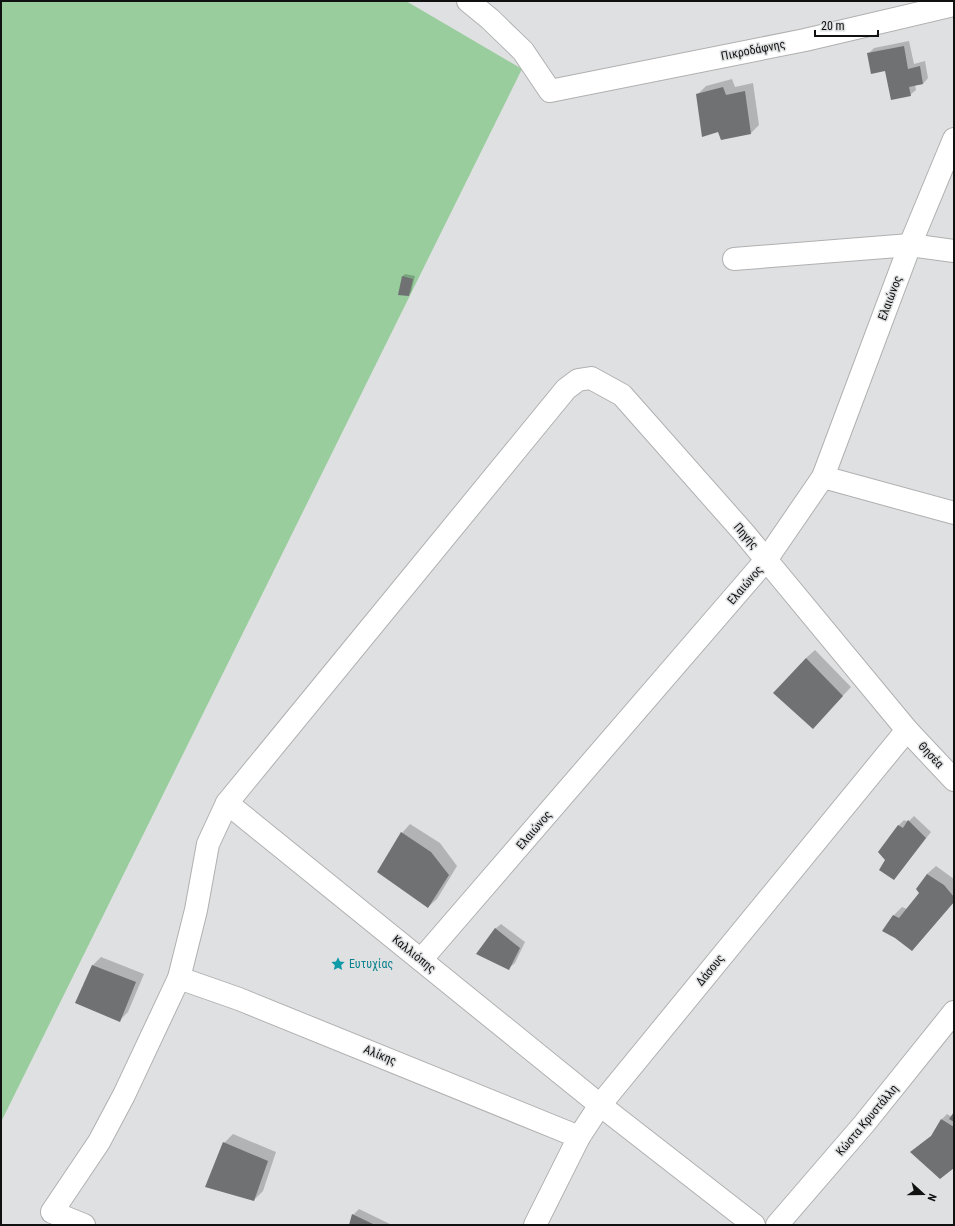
<svg xmlns="http://www.w3.org/2000/svg" width="955" height="1226" font-family="'Roboto Condensed',sans-serif">
  <style>
    .green { fill: #99cd9d }
    .shadow { fill: #0003 }
    .building { fill: #707172 }
    .lines { fill: none; stroke-linecap: round; stroke-linejoin: round }
    .minor-casing { stroke: #b0b0b1; stroke-width: 24 }
    .minor { stroke: #fff; stroke-width: 22 }
    .labels { text-anchor: middle; dominant-baseline: central; stroke-width: 3; stroke-linejoin: round; paint-order: stroke }
    .street-label { font-size: 12px; fill: #111; stroke: #dfe0e1 }
    .culture-label { font-size: 12px; fill: #0d838f; stroke: #dfe0e1; text-anchor: start }
  </style>
  <rect width="100%" height="100%" fill="#dfe0e1"/>
  <polygon class="green" points="1,1 406,1 522,69 1,1122"/>
  <g class="shadow">
    <polygon points="909,41 914,64 925,61 928,78 923,84 915,85 916,90 910,95 868,54 874,48"/>
    <polygon points="732,79 735,87 753,83 759,125 750,134 719,131 697,95 706,86"/>
    <polygon points="405,274 415,276 411,292 408,295 403,276"/>
    <polygon points="815,650 851,687 813,728 806,658"/>
    <polygon points="914,816 931,832 894,879 886,860 880,852 899,825 904,820 908,822"/>
    <polygon points="410,824 440,843 457,866 437,899 428,907 402,833"/>
    <polygon points="936,866 954,879 954,902 920,941 893,916 902,907 907,909 920,893 927,874"/>
    <polygon points="501,924 525,942 515,963 509,968 495,929"/>
    <polygon points="101,957 144,974 128,1012 119,1021 92,966"/>
    <polygon points="947,1114 952,1117 954,1114 954,1167 911,1152 934,1134 942,1119"/>
    <polygon points="233,1134 276,1152 263,1191 254,1200 224,1143"/>
    <polygon points="359,1209 392,1225 350,1225 353,1215"/>
  </g>
  <g class="building">
    <polygon points="904,46 908,69 920,66 923,84 909,87 911,96 891,100 885,71 871,74 867,53"/>
    <polygon points="723,87 726,95 745,91 751,134 721,140 718,132 702,137 696,94"/>
    <polygon points="402,276 413,279 409,296 398,295"/>
    <polygon points="806,658 843,696 813,729 773,693"/>
    <polygon points="908,820 926,838 894,880 879,870 885,860 878,852 898,825 903,828"/>
    <polygon points="401,832 431,852 449,875 428,908 377,872"/>
    <polygon points="927,874 944,885 954,897 954,902 912,951 895,938 882,931 893,915 899,918 919,893 916,889"/>
    <polygon points="495,928 520,948 509,970 476,954"/>
    <polygon points="92,965 136,982 120,1022 75,1003"/>
    <polygon points="954,1112 954,1122 949,1119"/>
    <polygon points="941,1119 954,1127 954,1168 940,1179 910,1152 931,1136"/>
    <polygon points="223,1142 268,1161 254,1201 205,1187"/>
    <polygon points="352,1214 375,1225 349,1225"/>
  </g>
  <g class="lines">
    <defs>
      <g id="minor">
        <polyline points="468,1 490,19 523,51 550,91 805,40 954,5"/>
        <polyline points="734,259 910,245 954,251"/>
        <polyline points="823,477 954,513"/>
        <polyline points="227,803 600,1105 754,1225"/>
        <polyline points="421,960 766,560 823,477 910,245 954,139"/>
        <polyline points="179,978 239,999 579,1137"/>
        <polyline points="84,1225 52,1212 99,1142 124,1095 179,978 196,910 208,844 227,803 566,389 578,380 591,378 622,395 744,533 907,730 954,780"/>
        <polyline points="535,1225 579,1137 600,1105 907,730"/>
        <polyline points="777,1225 864,1124 954,1012"/>
      </g>
    </defs>
    <use href="#minor" class="minor-casing"/>
    <use href="#minor" class="minor"/>
  </g>
  <defs>
    <symbol id="sight-bare" viewBox="-9 -9 18 18"><path d="M0-6L1.8-2.2L6-1.7L2.9 1.2L3.7 5.4L0 3.3L-3.7 5.4L-2.9 1.2L-6-1.7L-1.8-2.2Z" fill="#0f9aa8" stroke="#dfe0e1" stroke-width="2.5" paint-order="stroke"/></symbol>
  </defs>
  <g fill-rule="evenodd">
    <use href="#sight-bare" x="328" y="954" width="20" height="20"/>
  </g>
  <g class="labels">
    <g class="street-label">
      <text transform="translate(753 50) rotate(-11)">Πικροδάφνης</text>
      <text transform="translate(890 298) rotate(-69)">Ελαιώνος</text>
      <text transform="translate(746 536) rotate(49)">Πηγής</text>
      <text transform="translate(745 585) rotate(-49)">Ελαιώνος</text>
      <text transform="translate(931 755) rotate(47)">Θησέα</text>
      <text transform="translate(534 830) rotate(-49)">Ελαιώνος</text>
      <text transform="translate(414 954) rotate(39)">Καλλιόπης</text>
      <text transform="translate(710 970) rotate(-51)">Δάσους</text>
      <text transform="translate(380 1055) rotate(22)">Αλίκης</text>
      <text transform="translate(867 1120) rotate(-50)">Κώστα Κρυστάλλη</text>
    </g>
    <g class="culture-label">
      <text x="349" y="964">Ευτυχίας</text>
    </g>
  </g>
  <rect width="955" height="1226" fill="none" stroke="#111111" stroke-width="4"/>
  <g transform="translate(923 1194) rotate(111)" stroke="#dfe0e1" stroke-width="3" paint-order="stroke">
  <path d="M0-3L7 15L0 10L-7 15Z" fill="#111111"/>
  <text y="-6" font-size="11" font-weight="bold" text-anchor="middle" fill="#111111">N</text>
  </g>
  <path d="M815 30v6h63v-6" fill="none" stroke="#111111" stroke-width="2"/>
  <text x="821" y="30" font-size="12" fill="#111111" stroke="#dfe0e1" stroke-width="3" paint-order="stroke">20 m</text>
</svg>
